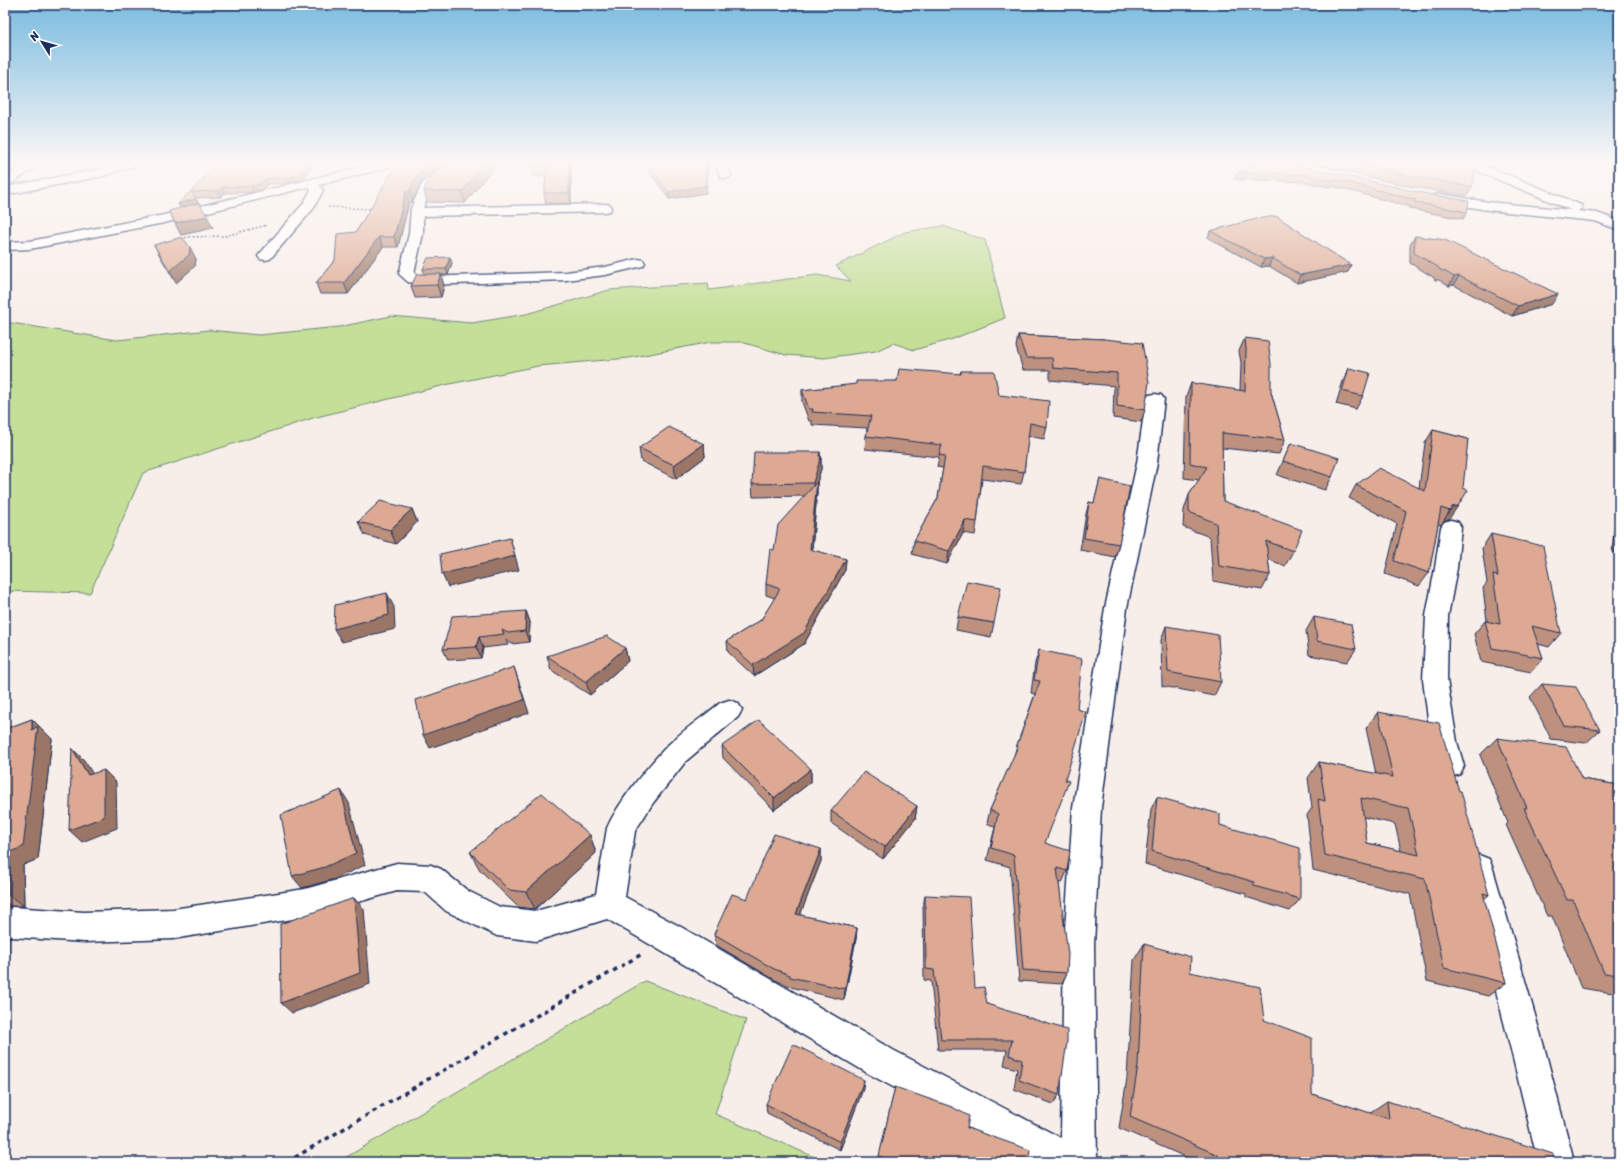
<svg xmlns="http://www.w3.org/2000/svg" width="1624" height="1167" font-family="Sriracha,sans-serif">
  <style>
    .green { fill: #c4df97; stroke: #70877a }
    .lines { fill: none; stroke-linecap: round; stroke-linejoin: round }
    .minor-casing { stroke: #1b2f5e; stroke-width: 3 }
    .path-far1 { stroke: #1b2f5e; stroke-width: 1.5; stroke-dasharray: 2 2; stroke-linecap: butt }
    .path { stroke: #1b2f5e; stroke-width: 3.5; stroke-dasharray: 4.5 4.5; stroke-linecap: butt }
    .minor { fill: #fff; fill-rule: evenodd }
    .wall { fill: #be917e; stroke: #1b2f5e; fill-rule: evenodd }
    .shaded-wall { fill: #9b7666; stroke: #1b2f5e }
    .building { fill: #dda992; stroke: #1b2f5e; fill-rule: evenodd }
  </style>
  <rect width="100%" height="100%" fill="#f8eee9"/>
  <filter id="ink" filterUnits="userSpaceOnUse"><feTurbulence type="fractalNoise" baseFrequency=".025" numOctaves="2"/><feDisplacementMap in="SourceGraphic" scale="8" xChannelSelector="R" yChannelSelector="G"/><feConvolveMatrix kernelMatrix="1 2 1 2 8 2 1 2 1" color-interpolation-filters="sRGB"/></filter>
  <g filter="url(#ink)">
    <g class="green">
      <polygon points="943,226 985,240 1005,318 953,339 914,350 893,343 876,351 824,358 786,355 741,342 711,342 629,358 538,366 445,385 313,418 143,473 90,593 5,591 5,322 117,340 209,330 259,335 339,327 391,316 472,323 526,314 609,290 708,283 709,290 817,275 851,281 836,266 905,232"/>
      <polygon points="645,981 746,1020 715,1114 826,1162 338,1162"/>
    </g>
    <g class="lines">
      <defs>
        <g id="minor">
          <polygon points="29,162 44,162 9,185 5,186 5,177"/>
          <polygon points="121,162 140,162 138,164 103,176 5,195 5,187 101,169"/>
          <polygon points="382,162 389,163 391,165 389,167 319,185 323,190 313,209 270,259 265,260 260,259 258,256 303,204 311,190 308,187 164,223 30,249 5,250 5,242 30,241 164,215"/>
          <polygon points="457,162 503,162 497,166 462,167 458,165"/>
          <polygon points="714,162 726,162 731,175 729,178 721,178"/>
          <polygon points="1459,162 1476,162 1581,205 1582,208 1578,211 1597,213 1619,221 1619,230 1595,221 1488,210 1435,201 1433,198 1435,195 1439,194 1488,202 1571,210 1461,164"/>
          <polygon points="444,167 448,168 450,171 431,189 423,208 605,204 610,205 611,208 610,211 605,212 423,216 423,234 414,273 417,275 427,277 566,272 605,267 638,259 643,260 645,263 643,266 605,275 566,280 427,285 408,282 399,274 409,234 411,208 422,184 440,168"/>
          <path d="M1155,394L1161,395L1164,399L1157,463L1127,608L1101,808L1094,945L1097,1162H1033L869,1074L607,919L536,941L497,936L446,911L425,892L397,891L305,917L173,939L84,942L12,937L5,934V910L12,907L84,912L173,909L305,889L397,863L431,865L441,869L468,891L500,907L536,911L596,894L607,828C619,801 647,767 667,746C683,730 703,717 720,703L729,700L738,703L742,710L738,717L686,761L653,803L635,831L625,897L681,927L893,1050L1061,1138L1064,945L1073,808L1105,608L1137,463L1146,399L1149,395Z"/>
          <polygon points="1451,520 1458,522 1461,527 1457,568 1448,616 1447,680 1457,742 1464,766 1460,774 1451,777 1442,774 1431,742 1423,680 1426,616 1435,568 1441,527 1444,522"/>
          <polygon points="1479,855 1489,859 1493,869 1545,1050 1574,1162 1538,1162 1511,1050 1465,869 1469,859"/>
        </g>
      </defs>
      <use href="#minor" class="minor-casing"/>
      <g class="path-far1">
        <polyline points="328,207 371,209"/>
        <polyline points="181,239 187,237 225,236 267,225"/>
      </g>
      <polyline class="path" points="287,1162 642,954"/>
      <use href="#minor" class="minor"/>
    </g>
    <g class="wall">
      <polygon points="220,162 316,162 302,180 288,183 267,184 263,190 253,192 225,193 221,197 195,198 213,228 181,235 169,211 181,208 178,204"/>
      <polygon points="400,162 436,162 438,169 421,183 412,202 409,202 398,247 383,247 348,294 320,294 316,283 335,260 356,232"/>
      <polygon points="449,162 492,162 493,168 465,203 427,202 424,191"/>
      <polygon points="532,162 571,162 571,203 546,204 544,193 546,176 534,176 532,166"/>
      <polygon points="643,162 708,162 706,193 669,199"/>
      <polygon points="1284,162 1467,212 1463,219 1410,209 1411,207 1332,186 1331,187 1305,182 1235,179 1238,172"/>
      <polygon points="1295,162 1476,162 1472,187 1467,196 1402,185 1327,167"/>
      <polygon points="1210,231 1351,265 1348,272 1297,283 1269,266 1261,267 1208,238"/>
      <polygon points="1415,236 1552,304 1512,316 1454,285 1449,286 1439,280 1435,280 1433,277 1410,263 1410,245"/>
      <polygon points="154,245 196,259 195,266 176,283 160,256"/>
      <polygon points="452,263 448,275 441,275 444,286 441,297 415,298 411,286 424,274 423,269"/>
      <polygon points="1018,335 1104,339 1145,410 1141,422 1113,418 1114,386 1050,380 1050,370 1023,370 1016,347"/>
      <polygon points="1245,338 1271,392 1285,440 1279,454 1222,448 1223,501 1293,551 1285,566 1268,559 1270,575 1262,590 1213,581 1210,537 1183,527 1184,510 1189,495 1199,480 1184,478 1186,397 1191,383 1240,391 1241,363 1239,351"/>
      <polygon points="1349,368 1363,396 1356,409 1336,404 1343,381"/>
      <polygon points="961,371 1047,427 1044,439 1028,436 1024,472 1021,484 982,479 977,522 975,535 963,533 947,564 912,554 914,541 938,498 943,468 937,467 939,457 865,449 866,436 867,428 812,425 812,421 809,421 802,402 802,390 897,381 960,374"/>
      <polygon points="1433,430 1468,439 1449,519 1444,521 1441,525 1438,524 1429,573 1419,586 1385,574 1397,524 1349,498 1356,485 1419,488 1425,443"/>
      <polygon points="1291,443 1332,477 1325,490 1277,475"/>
      <polygon points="704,444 705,457 676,479 641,461 639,448"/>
      <polygon points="820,452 820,456 821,456 821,469 817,482 817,493 812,550 846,559 845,570 804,644 754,676 728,652 727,641 761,620 775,598 766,595 766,584 804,496 753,497 752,484"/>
      <polygon points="1100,479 1119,544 1115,557 1080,550 1086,514 1089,502 1094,503"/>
      <polygon points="412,509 417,522 396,544 365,535 358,522"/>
      <polygon points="1619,514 1619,554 1619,553 1612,552 1615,519"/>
      <polygon points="1491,534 1561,633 1549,647 1538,644 1543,658 1531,672 1481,662 1474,634 1485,621 1487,621 1483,588 1487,583 1482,548"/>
      <polygon points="526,611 530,622 529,642 512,644 506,640 508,645 483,648 481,658 448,660 443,649"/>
      <polygon points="958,617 994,623 991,637 956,630"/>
      <polygon points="1314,617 1356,649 1347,662 1309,655 1306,631"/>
      <polygon points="1166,626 1221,682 1214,696 1162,686 1161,640"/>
      <polygon points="625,648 628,661 590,695 551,670 547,656"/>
      <polygon points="1039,650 1045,843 1067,871 1062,883 1059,882 1067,973 1062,984 1019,981 1010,867 987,860 995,827 987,823 990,810 1014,756 1017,745 1035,694 1031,693 1035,663"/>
      <polygon points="1542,684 1600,730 1586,743 1551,739 1530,697"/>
      <path d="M1378,712L1489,895L1484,899L1506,983L1488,996L1427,981L1410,894L1313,870L1307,815L1312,808L1308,778L1319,762L1376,774L1366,728ZM1363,817L1395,824L1401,851L1367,843Z"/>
      <polygon points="32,719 52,739 38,859 23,865 24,906 11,906 5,909 5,729"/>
      <polygon points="1497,738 1582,779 1619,785 1619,994 1581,988 1552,916 1547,916 1506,825 1508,823 1480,755"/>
      <polygon points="722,746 811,769 811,782 774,810 723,758"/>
      <polygon points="1157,797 1220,825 1300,899 1290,911 1246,897 1246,894 1145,864 1151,809"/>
      <polygon points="917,806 915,819 883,859 831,823 831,811"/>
      <polygon points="590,835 596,853 535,909 518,907 480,870 470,852"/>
      <polygon points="821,849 821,861 800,915 857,928 856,939 844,1000 791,987 790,986 775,980 716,945 714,934 747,899"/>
      <polygon points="925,895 975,988 987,1004 1059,1095 1053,1104 1014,1089 1017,1069 1004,1065 1007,1050 938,1050 931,981 924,980 923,907"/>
      <polygon points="1144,944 1190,972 1264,1020 1312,1094 1369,1113 1387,1101 1555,1162 1197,1162 1119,1128 1127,1078 1134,960"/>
      <polygon points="895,1087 967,1128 1028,1162 878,1162"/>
      <polygon points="863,1089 840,1150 767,1113 766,1104"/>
    </g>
    <g class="shaded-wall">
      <polygon points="310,162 316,162 302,180 288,183 286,178"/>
      <polygon points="432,162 436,162 438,169 421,183 412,202 409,192 418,174"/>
      <polygon points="486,162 492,162 493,168 465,203 462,192"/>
      <polygon points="569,162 571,162 571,203 569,193"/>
      <polygon points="707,162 708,162 708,165 706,193 669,199 668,192"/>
      <polygon points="265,179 267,184 263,190 253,192 251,186"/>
      <polygon points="222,187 225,193 221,197 218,191"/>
      <polygon points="406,192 409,202 398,247 394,237"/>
      <polygon points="196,199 199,205 181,209 178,204"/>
      <polygon points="207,216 213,228 181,235 175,223"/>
      <polygon points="379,237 383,247 348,294 344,283"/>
      <polygon points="190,247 196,259 195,266 176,283 170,271"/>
      <polygon points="450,257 452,263 448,275 446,269"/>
      <polygon points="1272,258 1269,266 1261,267 1264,259"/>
      <polygon points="1351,265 1348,272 1297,283 1300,275"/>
      <polygon points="441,274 444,286 441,297 437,285"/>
      <polygon points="1459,276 1454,285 1449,286 1454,277"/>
      <polygon points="1558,294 1552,304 1512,316 1518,306"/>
      <polygon points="704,444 705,457 676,479 674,465"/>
      <polygon points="820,452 820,460 821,456 821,469 813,496 813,483"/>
      <polygon points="817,482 817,493 811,560 810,549"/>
      <polygon points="1458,506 1449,519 1444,521 1441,525 1452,507"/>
      <polygon points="412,509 417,522 396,544 390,530"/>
      <polygon points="965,520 963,533 947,564 949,551"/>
      <polygon points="510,538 514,552 519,570 448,587 442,574"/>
      <polygon points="846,559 845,570 804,644 754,676 753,665"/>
      <polygon points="387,593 394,607 395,629 342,642 334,629"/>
      <polygon points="526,611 530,622 529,642 525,631"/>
      <polygon points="479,637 483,648 481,658 476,647"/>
      <polygon points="625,648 628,661 590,695 586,682"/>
      <polygon points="514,667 529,713 430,748 423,735"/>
      <polygon points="32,719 52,739 38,859 23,865 24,906 8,895 7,853 32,730"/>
      <polygon points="72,748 84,760 101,787 88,775"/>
      <polygon points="811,769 811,782 774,810 774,798"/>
      <polygon points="104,770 116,782 117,828 82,842 69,830"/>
      <polygon points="341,790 349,803 365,865 335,879 302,888 292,876"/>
      <polygon points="917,806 915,819 883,859 885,847"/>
      <polygon points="590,835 596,853 535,909 526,892"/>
      <polygon points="821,849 821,861 796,926 796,914"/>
      <polygon points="354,898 364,909 370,984 292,1013 281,1003"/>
      <polygon points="5,901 11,906 5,909"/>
      <polygon points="857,928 856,939 844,1000 845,989"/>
      <polygon points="5,935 9,937 8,1002 5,1003"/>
      <polygon points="864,1080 863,1089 840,1150 840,1142"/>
    </g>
    <g class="building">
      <polygon points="220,162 310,162 300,175 286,178 265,179 260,184 251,186 222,187 218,191 191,192 196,199 178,204"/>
      <polygon points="400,162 432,162 418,174 409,192 406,192 394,237 379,237 344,283 316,283 335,260 337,234 356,232 392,172"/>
      <polygon points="449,162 486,162 462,192 424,191 429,179"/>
      <polygon points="532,162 569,162 569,193 544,193 548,165 532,166"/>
      <polygon points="647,162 707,162 705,186 668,192"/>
      <polygon points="1257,162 1284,162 1422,193 1469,201 1467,212 1414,202 1416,200 1334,179 1333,181 1308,175 1238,172"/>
      <polygon points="1352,162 1476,162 1472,187 1406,175"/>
      <polygon points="199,203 207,216 175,223 169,211"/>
      <polygon points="1276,216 1351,265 1300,275 1272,258 1264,259 1210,231 1256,219"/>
      <polygon points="1415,236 1445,240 1558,294 1518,306 1459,276 1454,277 1444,271 1440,270 1438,267 1414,253"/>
      <polygon points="182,237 190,247 189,255 170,271 154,245"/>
      <polygon points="450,257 446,269 423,269 428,258"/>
      <polygon points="417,274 441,274 437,285 411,286"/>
      <polygon points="1018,335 1104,339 1142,343 1149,382 1145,410 1117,406 1117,373 1053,368 1052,358 1026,358"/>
      <polygon points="1245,338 1268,341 1271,364 1271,392 1285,440 1222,433 1223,501 1302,530 1293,551 1266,541 1270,575 1219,566 1216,523 1189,512 1189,495 1207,467 1190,463 1191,383 1245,391 1246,349"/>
      <polygon points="1349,368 1370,373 1363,396 1342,391"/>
      <polygon points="899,369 961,374 961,371 994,371 999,395 1049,401 1047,427 1030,423 1024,472 983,466 977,522 965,520 949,551 914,541 938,498 945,456 939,455 942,445 866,436 871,416 812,412 813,409 809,409 802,390 856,384 856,381 897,381"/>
      <polygon points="669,427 704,444 674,465 639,448"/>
      <polygon points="1433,430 1468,439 1463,488 1468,490 1458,506 1452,507 1450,511 1441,508 1429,573 1394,561 1406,511 1356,485 1379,468 1425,491"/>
      <polygon points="1291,443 1339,458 1332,477 1283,461"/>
      <polygon points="754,452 820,452 819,456 821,456 813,483 752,484"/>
      <polygon points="1100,479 1130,486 1119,544 1084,538 1089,502 1094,503"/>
      <polygon points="817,482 810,549 846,559 804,633 753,665 727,641 761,620 780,589 766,584 770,549 774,550 778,525"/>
      <polygon points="380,501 412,509 390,530 358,522"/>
      <polygon points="1491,534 1543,546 1561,633 1532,626 1543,658 1492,648 1485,621 1500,624 1493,575 1498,576"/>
      <polygon points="510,538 515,556 442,574 440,554"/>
      <polygon points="967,581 1001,587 994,623 958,617"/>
      <polygon points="387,593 389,615 334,629 335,605"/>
      <polygon points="526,611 525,631 508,633 502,630 504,634 479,637 476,647 443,649 452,616"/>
      <polygon points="1314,617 1351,624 1356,649 1317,641"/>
      <polygon points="1166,626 1218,635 1221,682 1168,672"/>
      <polygon points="607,636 625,648 586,682 547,656"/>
      <polygon points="1039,650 1082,659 1077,709 1086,712 1065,780 1069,781 1045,843 1070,851 1067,871 1057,868 1068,954 1067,973 1023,970 1014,855 991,848 998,814 990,810 1018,746 1017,745 1040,681 1034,680"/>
      <polygon points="514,667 524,700 423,735 416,700"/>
      <polygon points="1542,684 1576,687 1600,730 1564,726"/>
      <path d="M1378,712L1439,723L1459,791H1461L1489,895L1483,893L1506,983L1444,968L1425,879L1325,855L1318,799L1325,801L1319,762L1393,777ZM1361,798L1408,808L1419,855L1367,843Z"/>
      <polygon points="32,719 32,730 38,726 23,847 7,853 8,895 5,894 5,729"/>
      <polygon points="759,720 811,769 774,798 722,746"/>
      <polygon points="1497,738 1566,747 1582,779 1619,785 1619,975 1604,973 1573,900 1567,900 1524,808 1527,808"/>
      <polygon points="72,748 88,775 104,770 104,817 69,830"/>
      <polygon points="864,772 917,806 885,847 831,811"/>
      <polygon points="341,790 356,853 325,867 292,876 281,815"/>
      <polygon points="542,793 590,835 526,892 509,890 470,852"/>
      <polygon points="1157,797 1220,814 1220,825 1300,848 1300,899 1254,886 1254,882 1152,851"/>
      <polygon points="774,834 821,849 796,914 857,928 845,989 790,977 790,975 774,969 714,934 732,894 747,899"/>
      <polygon points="925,895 969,897 975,988 984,987 987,1004 1067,1030 1067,1042 1059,1095 1019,1080 1022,1060 1009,1055 1012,1040 941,1040 934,970 926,969"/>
      <polygon points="354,898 360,973 281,1003 280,924"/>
      <polygon points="1144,944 1191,957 1190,972 1260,987 1264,1020 1312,1038 1312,1094 1389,1119 1387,1101 1553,1154 1555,1162 1217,1162 1218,1155 1130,1117 1138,1065"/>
      <polygon points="793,1044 864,1080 840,1142 766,1104"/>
      <polygon points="895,1087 952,1107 969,1116 967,1128 1030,1150 1028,1162 895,1162 879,1156"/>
    </g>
  </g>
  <linearGradient id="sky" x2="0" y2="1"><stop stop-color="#7abcdf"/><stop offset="0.5" stop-color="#fcf7f5"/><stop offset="1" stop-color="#fcf7f5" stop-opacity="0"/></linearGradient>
  <rect width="1624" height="326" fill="url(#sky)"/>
  <rect width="1624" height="1167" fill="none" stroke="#fff" stroke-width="20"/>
  <rect x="10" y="10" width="1604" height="1147" fill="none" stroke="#1b2f5e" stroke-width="1.5" filter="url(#ink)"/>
  <g transform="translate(42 42) rotate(307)" stroke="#ffffff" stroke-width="3" paint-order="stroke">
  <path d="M0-3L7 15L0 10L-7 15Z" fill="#1b2f5e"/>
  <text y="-6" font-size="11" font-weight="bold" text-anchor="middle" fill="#1b2f5e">N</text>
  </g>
</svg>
